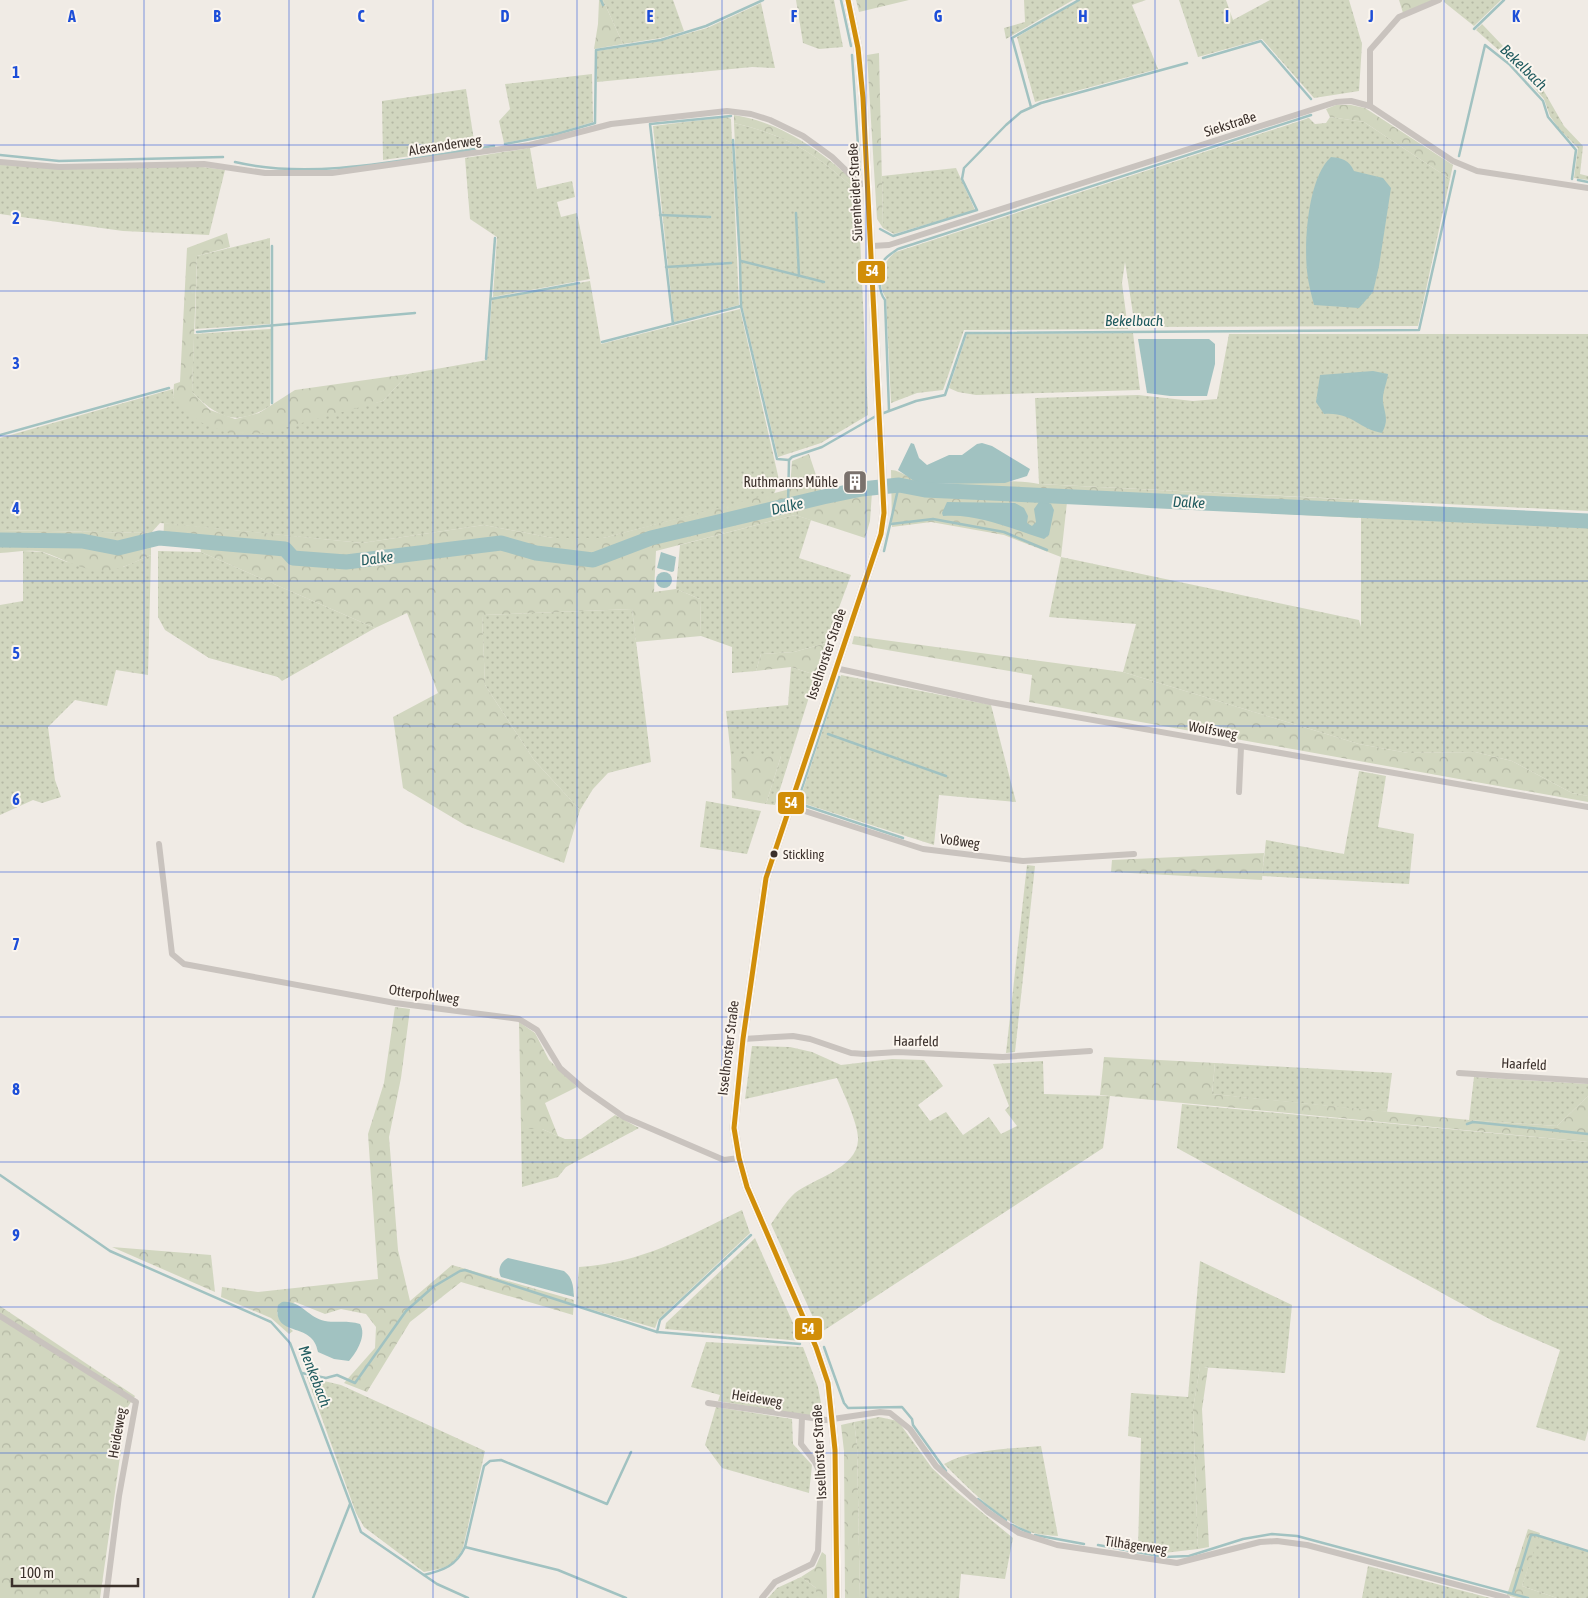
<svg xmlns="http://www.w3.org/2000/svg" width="1588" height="1598" font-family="'Asap Condensed',sans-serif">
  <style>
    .grass { fill: url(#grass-dots) }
    .forest { fill: url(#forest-crowns) }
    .water { fill: #a1c2c1 }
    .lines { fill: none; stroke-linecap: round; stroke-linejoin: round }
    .stream { stroke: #a1c2c1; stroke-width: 2.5 }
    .river { stroke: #a1c2c1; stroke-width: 15 }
    .minor { stroke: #c9c3be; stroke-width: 6 }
    .tertiary { stroke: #c9c3be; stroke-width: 9 }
    .bus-1-casing { stroke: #fbf5ee; stroke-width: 9 }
    .bus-1 { stroke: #d18e09; stroke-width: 5 }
    .grid { fill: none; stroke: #1d4ed8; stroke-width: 1; stroke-opacity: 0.55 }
    .bus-dot { fill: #3b302b; stroke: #fbf5ee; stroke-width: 2 }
    .labels { text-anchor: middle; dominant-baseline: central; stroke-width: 4; stroke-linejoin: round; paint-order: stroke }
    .bus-label { font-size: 13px; fill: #3b302b; stroke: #fbf5ee; text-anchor: start }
    .street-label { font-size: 14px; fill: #3b302b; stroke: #fbf5ee }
    .poi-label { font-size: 14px; fill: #3b302b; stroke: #fbf5ee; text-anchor: end }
    .water-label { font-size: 15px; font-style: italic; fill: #1f5a5e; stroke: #fbf5ee }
    .grid-label { font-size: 16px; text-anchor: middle; font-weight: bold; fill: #1d4ed8; stroke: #fbf5ee; stroke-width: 4; stroke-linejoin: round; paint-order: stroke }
    .line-badge { stroke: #fbf5ee; stroke-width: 2 }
    .badge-label { font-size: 14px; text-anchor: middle; font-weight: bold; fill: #fff }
  </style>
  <defs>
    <pattern id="grass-dots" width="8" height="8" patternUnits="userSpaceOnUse" patternTransform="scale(1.25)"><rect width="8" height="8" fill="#d1d6bf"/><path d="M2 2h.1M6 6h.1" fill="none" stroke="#b4b8a4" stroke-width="1.8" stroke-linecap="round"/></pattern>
    <pattern id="forest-crowns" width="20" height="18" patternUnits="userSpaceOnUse" patternTransform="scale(1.25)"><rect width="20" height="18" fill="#d1d6bf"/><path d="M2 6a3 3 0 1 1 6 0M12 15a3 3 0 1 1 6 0" fill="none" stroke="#b4b8a4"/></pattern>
  </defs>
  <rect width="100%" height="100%" fill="#f0ebe5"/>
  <g class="grass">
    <polygon points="603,0 673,0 684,31 661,38 623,44"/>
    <polygon points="796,0 834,0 843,47 819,49 803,43"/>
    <polygon points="1024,0 1073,0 1006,39 1004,28 1025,22"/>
    <polygon points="1080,0 1146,0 1132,5 1158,69 1035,102 1017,37"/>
    <polygon points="1179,0 1226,0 1233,20 1270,0 1349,0 1362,44 1359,91 1314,98 1262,39 1198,57"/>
    <polygon points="1444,0 1501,0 1474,26 1444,2"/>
    <polygon points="761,3 775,68 752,67 597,82 597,51 661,41 707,28"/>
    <polygon points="1482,24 1541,86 1564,126 1583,146 1580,174 1588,176 1588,180 1574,178 1578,148 1559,129 1550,116 1544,99 1511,61 1476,30"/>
    <polygon points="592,74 593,122 557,133 504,143 499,121 510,109 505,84"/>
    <polygon points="466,89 475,147 383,160 382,101"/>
    <polygon points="727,117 731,119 739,305 674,322 653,126"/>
    <path d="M1330,117L1364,122L1450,179L1418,326L1135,327L1125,262L1122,283L1128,329L964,330L943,390L917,393L891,403L886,298C876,283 882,261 896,252L1309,118L1315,124L1326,123Z"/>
    <path d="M734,123C790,136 816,154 858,192L868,415L821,443L778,457L742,305Z"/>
    <polygon points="530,148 537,189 572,181 575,197 557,202 561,217 577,213 590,279 493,297 497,237 470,219 465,158"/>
    <polygon points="0,165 203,167 225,170 209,235 123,231 0,214"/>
    <polygon points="956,168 975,210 894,234 883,228 882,176"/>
    <polygon points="270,238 270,324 195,329 197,256"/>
    <polygon points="590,281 601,344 740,309 779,480 774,494 603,538 553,538 484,525 362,543 160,523 151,533 0,530 0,438 173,389 173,397 233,435 383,401 408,374 487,360 492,299"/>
    <path d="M271,329L270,406C236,427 218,418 192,392L194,334Z"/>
    <polygon points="1133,333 1140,390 976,395 958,392 949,388 967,334"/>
    <polygon points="1229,334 1588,334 1588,511 1039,484 1035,398 1138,395 1193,401 1217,399"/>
    <polygon points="795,515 811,520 799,558 851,575 826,643 794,652 761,654 756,671 732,673 732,647 701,636 700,599 676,589 680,545"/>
    <polygon points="1361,518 1496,521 1588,527 1588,796 1572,793 1512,761 1475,752 1408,753 1359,744 1123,672 1136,624 1049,617 1061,557 1359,620 1361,627"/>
    <polygon points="23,551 42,552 67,562 123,567 151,555 148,675 116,670 107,706 75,700 48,727 55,780 61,797 42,803 33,800 0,815 0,605 23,601"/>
    <polygon points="158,551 201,552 375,628 282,681 278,677 209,658 165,630 158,617"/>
    <polygon points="632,609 651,762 608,773 593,789 580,810 534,760 485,685 482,615"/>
    <polygon points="791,667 816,675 775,805 766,804 781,756 731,756 726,711 788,705"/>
    <polygon points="841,675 991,705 1016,802 939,795 934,845 799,802"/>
    <polygon points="1359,771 1386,776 1378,827 1414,834 1409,884 1262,876 1266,840 1344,854"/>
    <polygon points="706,801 761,811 747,854 700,847"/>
    <polygon points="1027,865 1035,866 1015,1052 1006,1053"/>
    <path d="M752,1046L790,1047L812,1052L841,1065L892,1059L924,1060L943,1086L918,1105L930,1121L946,1112L963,1135L989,1117L1001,1134L1017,1126L1005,1110L1009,1106L993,1064L1043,1061L1044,1094L1110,1096L1103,1148L820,1333L771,1224C778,1214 786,1201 795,1193C812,1179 857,1169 858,1140C859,1125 843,1092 837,1078L745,1099Z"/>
    <polygon points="1215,1063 1392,1073 1387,1112 1212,1094"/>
    <polygon points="1474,1077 1588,1084 1588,1096 1557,1126 1469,1120"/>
    <polygon points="1182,1104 1588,1142 1588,1430 1585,1441 1536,1427 1560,1350 1493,1321 1177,1148"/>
    <polygon points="615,1115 639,1128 566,1167 558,1177 522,1187 521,1129 542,1129 565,1139 581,1139"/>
    <path d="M742,1210L750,1233L658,1320L655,1328L576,1305L579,1267C642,1263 686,1237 742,1210Z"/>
    <polygon points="755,1238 801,1341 665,1329 666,1323"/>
    <polygon points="1200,1261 1292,1305 1285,1373 1200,1367 1193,1409 1198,1549 1164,1553 1138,1548 1141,1438 1128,1436 1131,1393 1188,1397"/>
    <polygon points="706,1342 803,1347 818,1387 823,1414 814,1417 718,1401 720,1395 691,1387"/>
    <path d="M307,1377L341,1385L485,1451L463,1548C453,1568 444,1568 424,1572L364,1527L356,1513Z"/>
    <polygon points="716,1407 792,1419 793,1444 812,1465 809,1493 722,1468 705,1445"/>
    <polygon points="879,1417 898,1421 932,1468 956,1491 1013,1538 1005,1579 961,1574 959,1598 860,1598 857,1445 854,1422"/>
    <path d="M1041,1446L1058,1536C1049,1535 1039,1535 1030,1532C1000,1520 967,1487 944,1464C971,1449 1009,1449 1041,1446Z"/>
    <polygon points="1538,1536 1588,1552 1588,1598 1557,1598 1522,1586"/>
    <polygon points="1368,1566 1490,1598 1362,1598"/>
    <polygon points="801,1577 816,1588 816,1598 768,1598 777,1588"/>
  </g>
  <g class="forest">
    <polygon points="599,0 603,0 623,44 594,49 598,24"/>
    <polygon points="856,0 909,0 859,12"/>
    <polygon points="1399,0 1433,0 1403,13"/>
    <polygon points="879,53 883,228 877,219 867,55"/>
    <polygon points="1336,105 1351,105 1365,108 1453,165 1450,179 1364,122 1330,117 1326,109"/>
    <path d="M734,115C783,123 821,151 857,184L858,192C816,154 790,136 734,123Z"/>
    <polygon points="227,233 230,247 197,256 192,392 210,410 235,419 259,413 295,390 408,374 383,401 265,433 233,435 200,422 173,397 174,384 180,382 187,248"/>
    <polygon points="809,454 821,490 840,495 872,492 870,521 865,538 795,515 656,551 654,592 676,589 700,599 701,636 636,642 632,609 482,615 485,685 534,760 580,810 564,863 465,825 403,788 393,717 438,693 407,613 375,628 201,552 200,546 163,545 164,523 362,543 484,525 553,538 603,538 790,489 792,461"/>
    <path d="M891,470C902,470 913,482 926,484C937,486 947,484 957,483C983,482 1015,479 1039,484L1359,500L1358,518L1067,502L1061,557L1004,535L931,522L892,527Z"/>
    <path d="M0,530L151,533V555C136,561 119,571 103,571C82,571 62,558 43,552C29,549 14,552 0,553Z"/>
    <polygon points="854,636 1123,672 1359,744 1408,753 1475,752 1512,761 1572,793 1588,796 1588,802 1029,702 1032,675 852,644"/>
    <polygon points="826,643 816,675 791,667 756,671 761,654 794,652"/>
    <polygon points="731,756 781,756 766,804 732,798"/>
    <polygon points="1264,853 1262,880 1111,872 1112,860"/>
    <polygon points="395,1007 410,1009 401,1078 389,1137 398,1250 410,1301 452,1265 574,1300 573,1315 461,1282 410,1322 367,1392 344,1383 375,1348 376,1327 366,1314 341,1309 325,1314 295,1302 277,1312 279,1319 293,1331 289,1334 271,1318 221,1297 222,1287 258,1292 378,1279 368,1134 384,1083"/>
    <polygon points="519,1022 535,1033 549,1060 577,1087 545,1103 558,1136 542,1129 521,1129"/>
    <polygon points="1104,1057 1215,1063 1212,1094 1469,1120 1557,1126 1588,1096 1588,1142 1100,1095"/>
    <polygon points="112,1247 211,1255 215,1292"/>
    <polygon points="0,1306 135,1396 127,1408 100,1598 0,1598"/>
    <polygon points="1200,1366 1208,1368 1202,1409 1209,1547 1198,1549 1193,1409"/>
    <polygon points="854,1422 857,1445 860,1598 845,1598 844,1451 841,1425"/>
    <polygon points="1528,1529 1540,1533 1522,1586 1557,1598 1517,1598 1507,1595"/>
    <polygon points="822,1552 826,1555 827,1598 816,1598 816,1588 801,1577 815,1568"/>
  </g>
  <g class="water">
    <path d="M1331,157C1342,158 1349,160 1354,171L1383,178L1391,188L1379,266L1373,292L1359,308L1314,305C1311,294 1308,282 1307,271C1304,240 1308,178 1331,157Z"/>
    <polygon points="1138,339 1209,339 1215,344 1215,364 1207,396 1170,396 1147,393"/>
    <path d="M1373,371L1388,374C1387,383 1382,393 1383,402C1385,415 1389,420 1382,433C1358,429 1353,412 1324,414L1316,402L1320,375Z"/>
    <polygon points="911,443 914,444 919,458 927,465 949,455 962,455 977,444 982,443 992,446 1030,469 1027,476 1005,483 926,484 914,481 898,470"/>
    <path d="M1044,501L1051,504L1054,510L1049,535L1044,539C1012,529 978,513 943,516L942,513L947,502L1015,503L1024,508L1028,516L1027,523L1032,526L1036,522L1034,509L1039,502Z"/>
    <polygon points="661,552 676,557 674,571 672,572 657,568"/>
    <circle cx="664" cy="580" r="8"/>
    <path d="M508,1258L564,1271C573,1278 573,1285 574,1297L501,1277C497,1270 501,1261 508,1258Z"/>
    <path d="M282,1302C301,1300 308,1318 325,1321C337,1323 347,1320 360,1324C367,1335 357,1352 349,1361L334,1359L318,1352C313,1320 272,1339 278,1305Z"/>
  </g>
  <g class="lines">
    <g class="stream">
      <polyline points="601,0 603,5"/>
      <polyline points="841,0 851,46"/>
      <polyline points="1474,29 1504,0"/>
      <polyline points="852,55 860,175"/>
      <polyline points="1203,58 1261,41 1311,99"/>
      <polyline points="1031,107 1012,38 1079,0"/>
      <polyline points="733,140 740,261 741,306 777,459 789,460"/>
      <polyline points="505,144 557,134 595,123 596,50 661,40 706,26 763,0"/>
      <polyline points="0,155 59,161 223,157"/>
      <polyline points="1459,156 1485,45 1509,64 1543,101 1548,117 1576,150 1572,179"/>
      <path d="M235,162C316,181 411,158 494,146"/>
      <polyline points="1578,180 1588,182"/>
      <polyline points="796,213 799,276"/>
      <polyline points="660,215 710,217"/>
      <polyline points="880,229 893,236 977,210 962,179 964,168 1006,125 1021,112 1041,103 1187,63"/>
      <polyline points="741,261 824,282"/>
      <polyline points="666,267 731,263"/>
      <polyline points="491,299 579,283"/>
      <polyline points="673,324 650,124 731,116"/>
      <polyline points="197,332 415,313"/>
      <polyline points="602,342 741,306"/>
      <polyline points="486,359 495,238"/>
      <polyline points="272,403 272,246"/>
      <path d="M889,410L885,300C879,293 877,272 882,263C885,257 892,253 898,249L1311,115"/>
      <polyline points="881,414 916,401 945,395 966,333 1419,330 1455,171"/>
      <polyline points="0,435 169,388"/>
      <polyline points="788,505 789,460 792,457 822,447 876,416"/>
      <polyline points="891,524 933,519 1004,532 1047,550"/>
      <polyline points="884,551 899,485"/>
      <polyline points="839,677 797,803 903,838"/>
      <polyline points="828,734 946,776"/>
      <polyline points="1467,1124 1473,1122 1588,1134"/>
      <polyline points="0,1175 110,1251 271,1322 290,1343 361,1532 437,1584 468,1598"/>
      <polyline points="657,1332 660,1320 751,1235"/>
      <polyline points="824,1347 844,1403 848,1408 902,1407 912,1419 913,1425 946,1471"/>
      <polyline points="302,1373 326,1378 337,1375 355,1383 406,1311 433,1287 460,1271 465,1270 657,1332 800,1344"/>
      <polyline points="978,1499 1006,1520"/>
      <polyline points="1012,1525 1030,1533"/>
      <polyline points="1035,1535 1084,1544"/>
      <polyline points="1098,1545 1164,1557 1189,1556 1243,1539 1272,1534 1297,1536 1528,1598"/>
      <polyline points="465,1547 484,1466 490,1461 501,1460 607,1504 631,1452"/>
      <path d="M424,1575C444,1570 456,1566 465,1547L558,1570L626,1598"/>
      <polyline points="1513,1593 1531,1535 1536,1535 1588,1551"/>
      <polyline points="313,1598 350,1504"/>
    </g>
    <polyline class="river" points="0,540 82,541 118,548 159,538 285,549 293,558 346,562 501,543 536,553 593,560 651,538 823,497 862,489 899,485 925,490 1588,521"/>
    <g class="minor">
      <polyline points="1370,106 1370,50 1399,17 1439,0"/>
      <polyline points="0,162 59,167 204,164 265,173 332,173 530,145 611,124 727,111 751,114 770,120 803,136 832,157 858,182 868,186"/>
      <polyline points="872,246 889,245 1336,102 1351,101 1370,106 1453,161 1477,171 1588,188"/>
      <polyline points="835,668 990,702 1588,807"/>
      <polyline points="1239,792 1241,747"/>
      <polyline points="789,806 923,849 1023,861 1134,854"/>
      <polyline points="159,844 172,954 184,964 395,1003 519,1019 537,1030 560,1068 584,1089 624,1117 724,1160 739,1158"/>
      <polyline points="743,1039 793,1036 810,1039 851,1053 865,1054 898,1052 1003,1057 1090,1051"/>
      <polyline points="1459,1073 1588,1081"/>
      <polyline points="0,1316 136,1402 119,1496 106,1598"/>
      <polyline points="708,1403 826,1420 880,1412 890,1413 910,1429 936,1466 988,1512 1019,1533 1057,1545 1177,1563 1260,1542 1277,1541 1307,1545 1507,1598"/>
      <polyline points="762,1598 775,1582 812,1564 818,1551 821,1475 815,1462 801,1444 802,1417"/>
    </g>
    <polyline class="tertiary" points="837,1598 835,1450 828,1383 816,1347 747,1187 739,1158 734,1128 743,1039 766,878 881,534 884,513 863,98 858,48 848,0"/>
    <defs>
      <polyline id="bus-1" points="837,1598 835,1450 828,1383 816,1347 747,1187 739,1158 734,1128 743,1039 766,878 881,534 884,513 863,98 858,48 848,0"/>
    </defs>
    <use href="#bus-1" class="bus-1-casing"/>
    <use href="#bus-1" class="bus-1"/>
  </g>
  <path class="grid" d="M144,0V1598M289,0V1598M433,0V1598M577,0V1598M722,0V1598M866,0V1598M1011,0V1598M1155,0V1598M1299,0V1598M1444,0V1598M0,145H1588M0,291H1588M0,436H1588M0,581H1588M0,726H1588M0,872H1588M0,1017H1588M0,1162H1588M0,1307H1588M0,1453H1588"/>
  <defs>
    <symbol id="building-square" viewBox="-11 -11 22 22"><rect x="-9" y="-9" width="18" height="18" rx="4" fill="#7a716c" stroke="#fbf5ee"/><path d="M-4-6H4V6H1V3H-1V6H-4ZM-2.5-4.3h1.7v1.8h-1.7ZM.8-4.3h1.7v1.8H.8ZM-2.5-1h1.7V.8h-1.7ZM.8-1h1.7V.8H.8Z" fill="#fff"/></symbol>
  </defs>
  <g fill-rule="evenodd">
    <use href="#building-square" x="841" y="468" width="28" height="28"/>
  </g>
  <circle class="bus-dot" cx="774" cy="854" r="4.5"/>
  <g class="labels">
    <g class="bus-label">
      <text x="783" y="854">Stickling</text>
    </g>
    <g class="street-label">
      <text transform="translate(1230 124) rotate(-18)">Siekstraße</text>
      <text transform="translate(445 145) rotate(-9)">Alexanderweg</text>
      <text transform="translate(855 192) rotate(-93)">Sürenheider Straße</text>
      <text transform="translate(826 654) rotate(-71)">Isselhorster Straße</text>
      <text transform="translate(1213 730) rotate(10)">Wolfsweg</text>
      <text transform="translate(960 841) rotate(7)">Voßweg</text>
      <text transform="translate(424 994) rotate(8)">Otterpohlweg</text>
      <text transform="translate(916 1041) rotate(1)">Haarfeld</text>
      <text transform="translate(728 1048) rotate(-83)">Isselhorster Straße</text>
      <text transform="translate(1524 1064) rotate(3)">Haarfeld</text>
      <text transform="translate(757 1398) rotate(9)">Heideweg</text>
      <text transform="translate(117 1433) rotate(-80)">Heideweg</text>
      <text transform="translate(819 1452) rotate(-93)">Isselhorster Straße</text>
      <text transform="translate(1136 1545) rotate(8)">Tilhägerweg</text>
    </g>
    <g class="poi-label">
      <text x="838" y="482">Ruthmanns Mühle</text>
    </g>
    <g class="water-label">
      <text transform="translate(1524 67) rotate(44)">Bekelbach</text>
      <text x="1134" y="320">Bekelbach</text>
      <text transform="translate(1189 502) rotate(3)">Dalke</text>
      <text transform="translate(787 506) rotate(-13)">Dalke</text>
      <text transform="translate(377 558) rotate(-7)">Dalke</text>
      <text transform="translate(315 1376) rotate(69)">Menkebach</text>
    </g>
  </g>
  <g class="grid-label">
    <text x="72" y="22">A</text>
    <text x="217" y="22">B</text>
    <text x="361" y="22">C</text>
    <text x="505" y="22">D</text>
    <text x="650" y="22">E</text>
    <text x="794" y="22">F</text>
    <text x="938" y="22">G</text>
    <text x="1083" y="22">H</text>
    <text x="1227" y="22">I</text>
    <text x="1371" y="22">J</text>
    <text x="1516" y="22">K</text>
    <text x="16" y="78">1</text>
    <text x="16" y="224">2</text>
    <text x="16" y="369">3</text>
    <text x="16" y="514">4</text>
    <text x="16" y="659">5</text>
    <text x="16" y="805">6</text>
    <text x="16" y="950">7</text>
    <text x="16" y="1095">8</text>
    <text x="16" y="1241">9</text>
  </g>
  <g class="line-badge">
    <rect x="857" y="260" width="29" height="24" rx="5" fill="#d18e09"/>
    <rect x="777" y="791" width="28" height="24" rx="5" fill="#d18e09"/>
    <rect x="794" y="1317" width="29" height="24" rx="5" fill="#d18e09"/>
  </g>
  <g class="badge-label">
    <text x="872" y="276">54</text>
    <text x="791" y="808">54</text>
    <text x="808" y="1334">54</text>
  </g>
  <path d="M12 1578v8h126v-8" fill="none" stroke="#3b302b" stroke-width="2.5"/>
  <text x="20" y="1578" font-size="15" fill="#3b302b" stroke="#fbf5ee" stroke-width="4" paint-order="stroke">100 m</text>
</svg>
